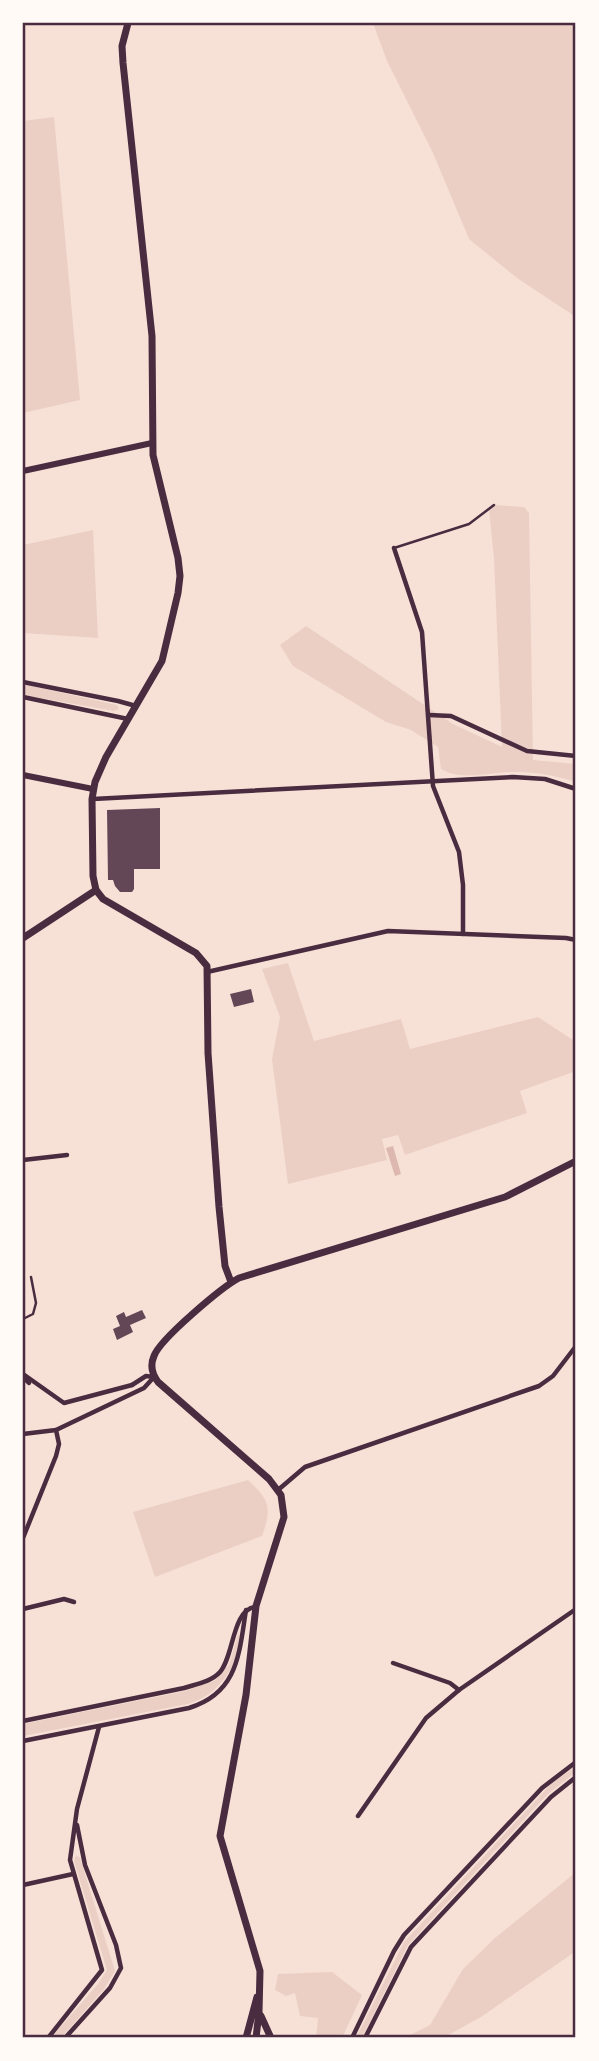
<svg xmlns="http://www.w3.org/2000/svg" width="599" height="2061" font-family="'Libre Baskerville',serif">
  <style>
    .green { fill: #ebcfc5 }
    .water { fill: #dcb8b0 }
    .building { fill: #644757 }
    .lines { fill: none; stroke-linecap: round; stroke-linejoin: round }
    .service { stroke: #4a2c40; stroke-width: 2.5 }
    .minor { stroke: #4a2c40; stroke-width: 4.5 }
    .tertiary { stroke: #4a2c40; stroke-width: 6 }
    .secondary { stroke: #4a2c40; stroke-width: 7 }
    .neatline { fill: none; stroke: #4a2c40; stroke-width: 2.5 }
  </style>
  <rect width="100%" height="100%" fill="#f7e1d7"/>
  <g class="green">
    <polygon points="373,23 576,23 576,317 517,278 469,239 433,153 387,61"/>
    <polygon points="54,117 80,400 23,413 23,121"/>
    <path d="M494,505L524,507L529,513L533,760L576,764V782C557,776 537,772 517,772C494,771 462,782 441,769L438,747L411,730L386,722L293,666L280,645L306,626L453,724L502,747L494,559L489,509Z"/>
    <polygon points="93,530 98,638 23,633 23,545"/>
    <polygon points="23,684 117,705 119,709 114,711 23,695"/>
    <polygon points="288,963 314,1041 401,1019 410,1049 538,1017 576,1042 576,1071 520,1091 527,1113 405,1155 398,1135 382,1139 387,1160 288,1184 272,1059 280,1017 262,969"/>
    <path d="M248,1480C270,1500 272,1508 262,1536L155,1577L133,1512Z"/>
    <path d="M239,1631C242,1662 220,1695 188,1704L23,1736V1724L185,1691L214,1681L229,1665Z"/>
    <polygon points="576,1766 576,1772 548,1794 408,1945 362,2038 356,2038 404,1942 550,1785"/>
    <polygon points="76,1855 80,1858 115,1971 104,1989 61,2038 51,2038 98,1984 107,1970 74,1861"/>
    <polygon points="576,1872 576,1951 481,2017 443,2038 404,2038 430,2025 463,1969 495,1938"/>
    <polygon points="332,1972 362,1995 342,2038 316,2038 318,2018 300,2016 295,1993 286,1996 275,1990 278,1974"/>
  </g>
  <polygon class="water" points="393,1146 401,1174 395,1176 386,1148"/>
  <g class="building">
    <polygon points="160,808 160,869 134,869 134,889 132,892 120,892 115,886 113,880 108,880 107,810"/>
    <polygon points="251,989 254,1002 234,1007 230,994"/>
    <polygon points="142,1310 146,1318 130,1325 133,1332 117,1340 113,1329 120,1326 116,1316 124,1312 126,1317"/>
  </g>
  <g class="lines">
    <g class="service">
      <polyline points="394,548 469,524 494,505"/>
      <polyline points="23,1319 33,1314 36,1303 31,1277"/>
    </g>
    <g class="minor">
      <polyline points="394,548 422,632 433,786 459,852 463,885 463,934"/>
      <polyline points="23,682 118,701 136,706"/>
      <polyline points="23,697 128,719"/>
      <polyline points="429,715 451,716 527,751 576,756"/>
      <polyline points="93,799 513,777 545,779 576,789"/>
      <polyline points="207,972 388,931 566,938 576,940"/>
      <polyline points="23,1160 67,1155"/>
      <polyline points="23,1374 64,1403 132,1385"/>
      <polyline points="23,1377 29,1383"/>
      <polyline points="132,1385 146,1376 154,1377"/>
      <polyline points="23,1434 56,1430 144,1388 154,1377"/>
      <polyline points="278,1490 305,1467 539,1386 553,1376 576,1346"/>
      <polyline points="23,1538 56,1456 59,1444 56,1430"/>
      <polyline points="23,1609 64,1599 74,1602"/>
      <polyline points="393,1663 450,1683 459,1690"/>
      <path d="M23,1721L184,1688C196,1684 211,1682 220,1672C234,1656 232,1610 255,1607"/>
      <path d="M23,1741L189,1708C238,1693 239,1654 246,1610"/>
      <polyline points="358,1816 426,1718 459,1690 576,1609"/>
      <polyline points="23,1885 73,1874"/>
      <polyline points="48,2038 102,1970 70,1860 77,1809 99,1727"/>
      <polyline points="65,2038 110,1988 121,1968 116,1945 85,1865 77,1825"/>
      <polyline points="352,2038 394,1951 404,1935 542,1788 576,1762"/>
      <polyline points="365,2038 411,1947 551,1797 576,1777"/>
    </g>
    <g class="tertiary">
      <polyline points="23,471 152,443"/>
      <polyline points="23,775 93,789"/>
    </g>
    <g class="secondary">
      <polyline points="128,23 122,46 123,63 152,336 153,455 178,558 180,576 178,593 162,661 106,757 95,782 92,799 93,876 96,890 103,899 196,953 207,966 208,1053 219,1207 225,1266 231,1282"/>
      <polyline points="23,938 96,890"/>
      <polyline points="261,2016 271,2038"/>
      <polyline points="246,2038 257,1997"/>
      <path d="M256,2038L259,2012L260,1971L220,1836L246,1695L256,1606L284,1517L281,1495L269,1479L158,1382C152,1374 150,1365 154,1356C160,1339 222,1287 239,1278L505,1197L576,1161"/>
    </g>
  </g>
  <rect width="599" height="2061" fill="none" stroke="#fffaf5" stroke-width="49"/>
  <rect x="24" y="24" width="550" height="2012" class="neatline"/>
</svg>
